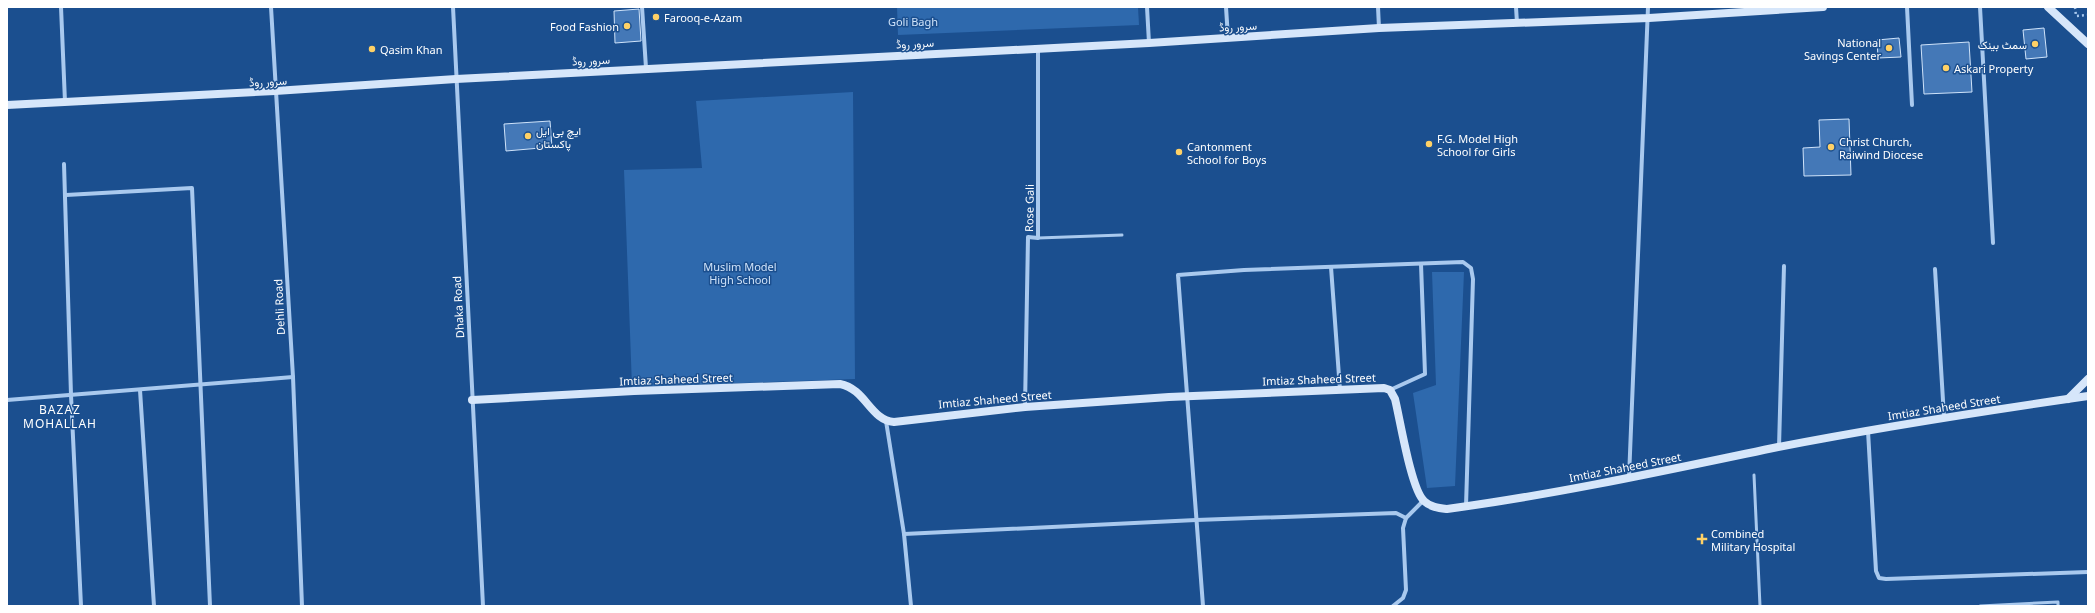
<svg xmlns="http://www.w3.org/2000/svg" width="2095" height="613" font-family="'Noto Sans',Vazirmatn,sans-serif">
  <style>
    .green { fill: #2e69ad }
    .building { fill: #4478b7; stroke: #cfe3fa }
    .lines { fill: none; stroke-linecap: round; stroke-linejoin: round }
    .path { stroke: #a9c9ee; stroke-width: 2.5; stroke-dasharray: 2 3; stroke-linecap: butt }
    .lane { stroke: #a9c9ee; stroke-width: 3 }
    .street { stroke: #a9c9ee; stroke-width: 4 }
    .secondary { stroke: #d6e6fa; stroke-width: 8 }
    .poi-dot { fill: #ffd166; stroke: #1b4f8f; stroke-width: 1.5 }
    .labels { text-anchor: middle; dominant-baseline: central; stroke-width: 3; stroke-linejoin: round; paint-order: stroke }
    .poi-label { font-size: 11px; fill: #fff; stroke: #1b4f8f; text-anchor: start }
    .park-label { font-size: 11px; fill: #cfe3fa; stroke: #1b4f8f }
    .street-label { font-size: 11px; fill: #fff; stroke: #1b4f8f }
    .neighbourhood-label { font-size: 12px; letter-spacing: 1px; fill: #fff; stroke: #1b4f8f }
  </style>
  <rect width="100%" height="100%" fill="#1b4f8f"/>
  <g class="green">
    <polygon points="897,7 1138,7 1139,25 898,35"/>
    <polygon points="853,92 855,379 632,387 624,170 702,168 696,101"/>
    <polygon points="1432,272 1464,272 1455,486 1427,488 1413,393 1436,385"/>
  </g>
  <g class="building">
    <polygon points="639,9 641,41 615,43 614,11"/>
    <polygon points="2044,28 2047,57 2026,59 2023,30"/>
    <polygon points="1899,38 1901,57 1878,58 1877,40"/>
    <polygon points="1969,42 1972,92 1924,94 1921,45"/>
    <polygon points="1849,119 1851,175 1804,176 1803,148 1820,147 1819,120"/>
    <polygon points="550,121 552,147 506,151 504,124"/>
  </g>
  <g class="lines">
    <polyline class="path" points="2075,7 2076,16 2088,15"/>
    <g class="lane">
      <polyline points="1038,238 1122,235"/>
      <polyline points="1754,475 1760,606"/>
      <polyline points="1980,606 2058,602 2058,606"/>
    </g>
    <g class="street">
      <polyline points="61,7 65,102"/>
      <polyline points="271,7 293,377 302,606"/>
      <polyline points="453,7 483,606"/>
      <polyline points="642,7 646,68"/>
      <polyline points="1147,7 1149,43"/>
      <polyline points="1226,7 1228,38"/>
      <polyline points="1378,7 1379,28"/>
      <polyline points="1516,7 1517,23"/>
      <polyline points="1907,7 1912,105"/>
      <polyline points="1980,7 1993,243"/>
      <polyline points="64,164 71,395 81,606"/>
      <polyline points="66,195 192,188 210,606"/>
      <polyline points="1331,267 1340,390"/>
      <polyline points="1935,269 1944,417"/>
      <polyline points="140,390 154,606"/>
      <polyline points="1390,390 1425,374 1421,264"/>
      <polyline points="7,400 293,377"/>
      <polyline points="1025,407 1028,237 1038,238 1038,48"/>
      <polyline points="886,421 904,534 911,606"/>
      <polyline points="1868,431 1876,571 1879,578 1886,579 2088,572"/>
      <polyline points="1779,447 1784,266"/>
      <polyline points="1629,478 1648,7"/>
      <polyline points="904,534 1196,520 1396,513 1406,518"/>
      <polyline points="1203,606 1178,275 1244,270 1463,262 1471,268 1473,279 1466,506"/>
      <polyline points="1393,606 1403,598 1406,590 1403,528 1406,518 1423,501"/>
    </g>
    <g class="secondary">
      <polyline points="2048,7 2088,44"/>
      <polyline points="7,105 275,91 456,79 1149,43 1379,28 1649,18 1823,7"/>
      <polyline points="2068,399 2088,379"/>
      <path d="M472,400L634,391L840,384C866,389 870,420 894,422L1025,407L1169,397L1384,388L1390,390L1395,399C1400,419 1411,489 1424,501C1430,507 1439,508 1447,509C1558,494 1668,470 1778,447C1881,427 1984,411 2088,396"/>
    </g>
  </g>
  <g class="poi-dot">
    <circle cx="656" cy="17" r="4"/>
    <circle cx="627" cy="26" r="4"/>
    <circle cx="2035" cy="44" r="4"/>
    <circle cx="1889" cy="48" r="4"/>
    <circle cx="372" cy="49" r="4"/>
    <circle cx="1946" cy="68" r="4"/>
    <circle cx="528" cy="136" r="4"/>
    <circle cx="1429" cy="144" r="4"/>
    <circle cx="1831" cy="147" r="4"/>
    <circle cx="1179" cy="152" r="4"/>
    <path d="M1700 533h4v4h4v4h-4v4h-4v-4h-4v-4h4z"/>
  </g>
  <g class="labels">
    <g class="poi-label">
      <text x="664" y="17">Farooq-e-Azam</text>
      <text x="619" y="26" text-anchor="end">Food Fashion</text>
      <text x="1881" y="42" text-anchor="end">National<tspan x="1881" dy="13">Savings Center</tspan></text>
      <text x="2027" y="44" text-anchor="end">سمٹ بینک</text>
      <text x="380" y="49">Qasim Khan</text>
      <text x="1954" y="68">Askari Property</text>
      <text x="536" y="130">ایچ بی ایل<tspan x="536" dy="13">پاکستان</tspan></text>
      <text x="1437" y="138">F.G. Model High<tspan x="1437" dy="13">School for Girls</tspan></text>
      <text x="1839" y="141">Christ Church,<tspan x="1839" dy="13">Raiwind Diocese</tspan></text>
      <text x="1187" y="146">Cantonment<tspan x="1187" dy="13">School for Boys</tspan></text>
      <text x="1711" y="533">Combined<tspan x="1711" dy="13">Military Hospital</tspan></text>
    </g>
    <g class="park-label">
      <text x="913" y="21">Goli Bagh</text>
      <text x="740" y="266">Muslim Model<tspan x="740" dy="13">High School</tspan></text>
    </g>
    <g class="street-label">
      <text transform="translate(1238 26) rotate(-3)">سرور روڈ</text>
      <text transform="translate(915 43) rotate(-3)">سرور روڈ</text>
      <text transform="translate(591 60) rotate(-3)">سرور روڈ</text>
      <text transform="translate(268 81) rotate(-3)">سرور روڈ</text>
      <text transform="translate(1029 208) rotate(-89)">Rose Gali</text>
      <text transform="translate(279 307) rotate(-93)">Dehli Road</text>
      <text transform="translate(458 307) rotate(-93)">Dhaka Road</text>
      <text transform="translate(676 379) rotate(-2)">Imtiaz Shaheed Street</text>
      <text transform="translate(1319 379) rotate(-2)">Imtiaz Shaheed Street</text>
      <text transform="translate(995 399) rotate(-5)">Imtiaz Shaheed Street</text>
      <text transform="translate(1944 407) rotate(-9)">Imtiaz Shaheed Street</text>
      <text transform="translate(1625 467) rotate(-11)">Imtiaz Shaheed Street</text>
    </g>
    <g class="neighbourhood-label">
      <text x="60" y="409">BAZAZ<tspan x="60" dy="14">MOHALLAH</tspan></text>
    </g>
  </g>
  <rect width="2095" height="613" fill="none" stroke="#ffffff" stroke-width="16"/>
</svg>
